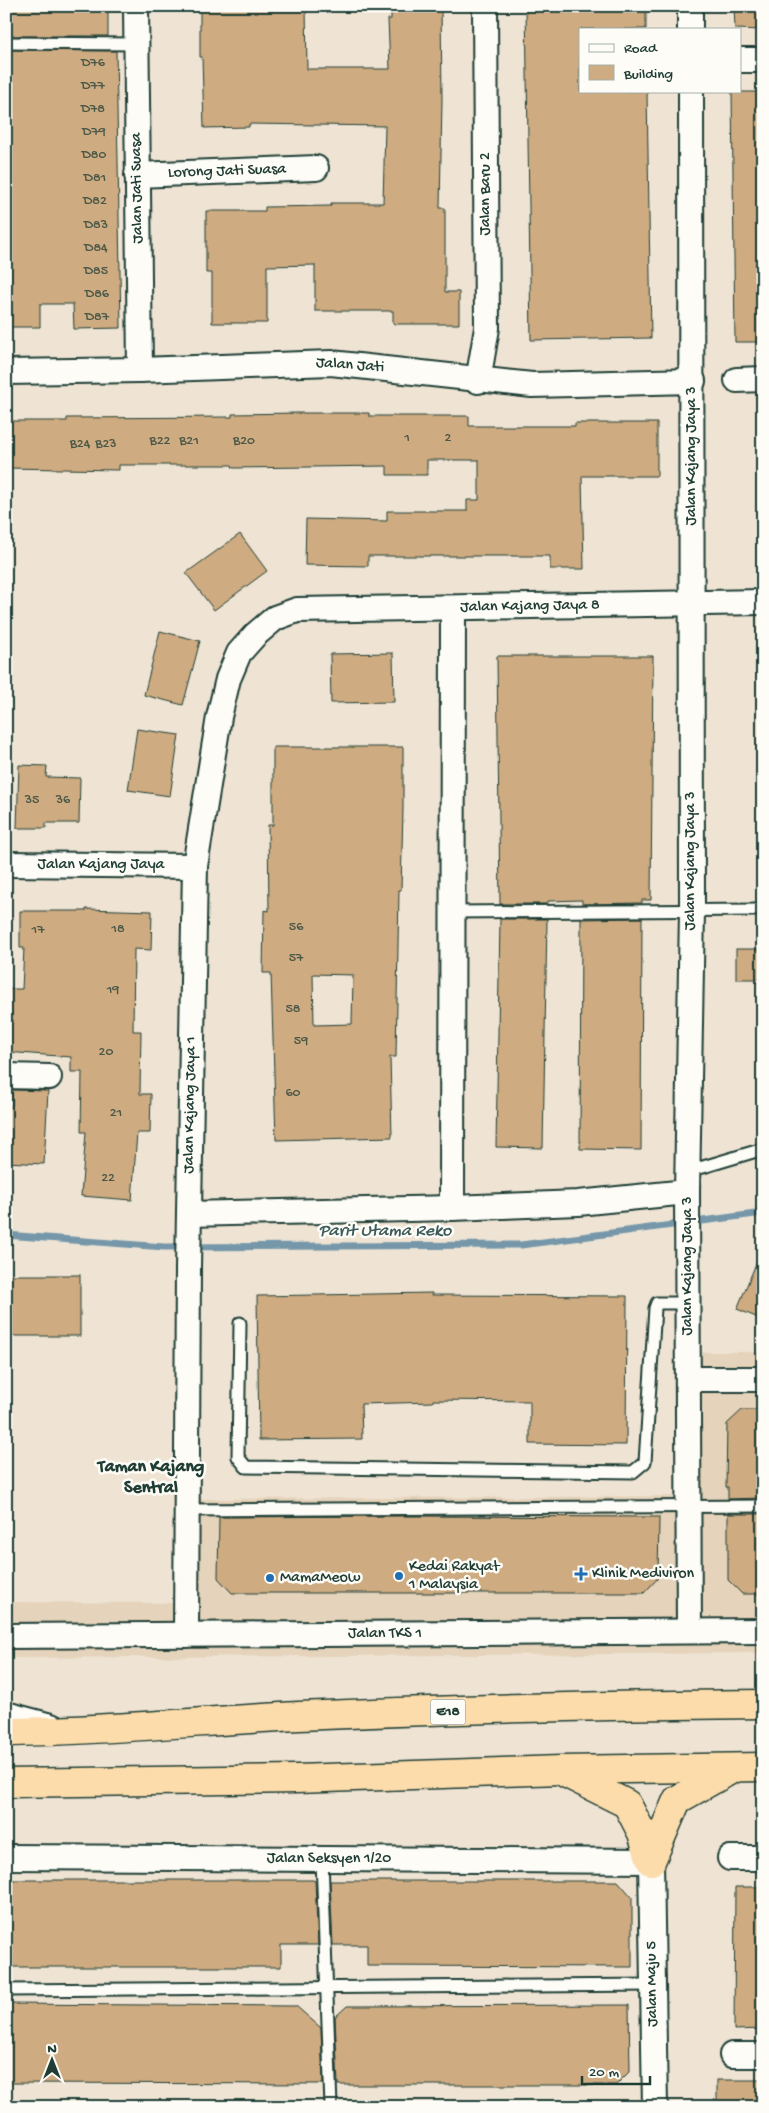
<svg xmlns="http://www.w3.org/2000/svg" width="769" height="2113" font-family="'Gochi Hand',sans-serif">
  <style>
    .built { fill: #e5d3bb }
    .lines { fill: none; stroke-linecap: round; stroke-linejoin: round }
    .stream { stroke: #7597a9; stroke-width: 7 }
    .building { fill: #ceab81; stroke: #1f3d34; fill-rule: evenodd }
    .lane-casing { stroke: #1f3d34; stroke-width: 15 }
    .street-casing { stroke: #1f3d34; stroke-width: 28 }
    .highway-casing { stroke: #1f3d34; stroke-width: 31 }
    .lane { stroke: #fdfcf7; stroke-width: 11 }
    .street { stroke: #fdfcf7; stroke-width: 24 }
    .highway { stroke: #fcdcab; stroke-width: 28 }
    .poi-dot { fill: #1f6fb2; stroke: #fdfcf7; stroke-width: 2 }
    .labels { text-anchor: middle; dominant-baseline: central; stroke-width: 5; stroke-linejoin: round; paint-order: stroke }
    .number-label { font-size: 14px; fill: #4b5847 }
    .shield { fill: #fdfcf7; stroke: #62766e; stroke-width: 1 }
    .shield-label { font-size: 15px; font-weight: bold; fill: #1f3d34 }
    .street-label { font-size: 16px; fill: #1f3d34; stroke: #fdfcf7 }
    .poi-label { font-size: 16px; fill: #1f3d34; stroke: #fdfcf7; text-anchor: start }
    .water-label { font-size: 18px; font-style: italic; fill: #3c5b5b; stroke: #fdfcf7 }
    .neighbourhood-label { font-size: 18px; font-weight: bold; fill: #1f3d34; stroke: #fdfcf7 }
  </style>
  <rect width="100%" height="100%" fill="#efe4d4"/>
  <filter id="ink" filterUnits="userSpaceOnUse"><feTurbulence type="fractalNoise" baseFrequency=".02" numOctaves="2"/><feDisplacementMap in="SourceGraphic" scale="10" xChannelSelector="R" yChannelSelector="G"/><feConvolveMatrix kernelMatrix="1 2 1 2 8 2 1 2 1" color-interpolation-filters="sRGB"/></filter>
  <g filter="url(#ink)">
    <polygon class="built" points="689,1352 763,1352 763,1653 6,1658 6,1602 183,1603 185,1499 690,1496"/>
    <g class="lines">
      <polyline class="stream" points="6,1235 164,1247 521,1245 763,1213"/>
    </g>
    <g class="building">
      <rect x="6" y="6" width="102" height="30"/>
      <polygon points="200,6 306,6 307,69 390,69 388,19 391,19 391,6 441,6 442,100 440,208 445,208 445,292 459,292 459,324 393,324 393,311 315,311 315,265 267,266 267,323 212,323 212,273 206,273 206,211 265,211 265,207 331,206 331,203 383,203 385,126 249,124 249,127 204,128 202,57 200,57"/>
      <polygon points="526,6 646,6 646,29 580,29 580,91 647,91 651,338 531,340"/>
      <polygon points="734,6 763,6 763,30 735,29"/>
      <polygon points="6,50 116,51 121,328 74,329 73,304 40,304 40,327 6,327"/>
      <polygon points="732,92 763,92 763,342 735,342"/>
      <polygon points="300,413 369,413 369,416 469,416 469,426 575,426 575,423 657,423 657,476 582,476 584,569 550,569 550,556 368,556 368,566 305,565 306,519 387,521 387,511 467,511 467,500 479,500 479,460 427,460 427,475 387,475 387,466 233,468 232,465 119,465 119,470 6,468 6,421 67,421 67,418 232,417 232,414"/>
      <polygon points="240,534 267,571 214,610 186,573"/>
      <polygon points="160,631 200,641 183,705 144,695"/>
      <polygon points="393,653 394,702 331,703 330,654"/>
      <polygon points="497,656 653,656 651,900 642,900 642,903 582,904 582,900 548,901 548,904 500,904"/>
      <polygon points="137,729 179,735 170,796 128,790"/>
      <path d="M273,747H403V809L401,890H399L396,1057H390L392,1137L276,1140L271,973H263L264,910L269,911L268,825H273ZM313,974L353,975L352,1024L314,1025Z"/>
      <polygon points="19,765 47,766 46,777 80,778 79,823 46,823 46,828 17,828"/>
      <polygon points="86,909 152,911 151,950 134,949 133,1031 141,1031 140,1094 151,1094 150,1133 137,1133 132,1200 81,1196 86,1132 81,1132 82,1072 71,1072 71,1057 6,1052 6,989 22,989 24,948 20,948 20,911 86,911"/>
      <polygon points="642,918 641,1150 580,1149 581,919"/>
      <polygon points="500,919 547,919 543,1148 496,1147"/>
      <rect x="736" y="949" width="27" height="30"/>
      <polygon points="12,1090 48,1091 44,1164 6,1162 6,1106 12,1106"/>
      <polygon points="763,1247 763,1320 737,1309"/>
      <rect x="6" y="1275" width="74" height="61"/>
      <polygon points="432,1293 432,1295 627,1296 626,1445 530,1444 530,1401 433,1400 433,1402 361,1404 362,1439 259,1440 257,1296"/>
      <polygon points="742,1410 763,1410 763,1498 728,1499 728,1487 726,1487 727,1424"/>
      <polygon points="728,1514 763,1514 763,1594 742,1594 728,1580"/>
      <polygon points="400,1516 659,1517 658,1578 644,1593 232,1593 218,1578 219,1517"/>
      <polygon points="6,1880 313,1880 315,1881 318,1945 281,1945 281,1967 6,1967"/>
      <polygon points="330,1881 618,1881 632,1897 632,1967 367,1966 367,1945 333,1945"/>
      <polygon points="735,1887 763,1887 763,2029 734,2030"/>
      <polygon points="6,2004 296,2006 321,2028 323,2084 6,2083"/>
      <polygon points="629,2005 630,2071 616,2085 338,2085 335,2017 347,2006"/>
      <rect x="717" y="2080" width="46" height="27"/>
    </g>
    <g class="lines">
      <defs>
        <g id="lane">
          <polyline points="6,43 136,44"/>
          <polyline points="452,912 763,910"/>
          <polyline points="687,1169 703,1167 763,1149"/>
          <polyline points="240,1323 238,1457 246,1467 633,1472 645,1462 655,1308 657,1303 688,1303"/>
          <polyline points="186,1510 763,1506"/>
          <polyline points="322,1859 331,2107"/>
          <polyline points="6,1990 653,1985"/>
        </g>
        <g id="street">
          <polyline points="136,6 140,370"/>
          <polyline points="690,6 690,29"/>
          <polyline points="740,60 763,60"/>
          <polyline points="137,175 316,168"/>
          <polyline points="6,372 140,370 331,363 532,385 693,381"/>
          <polyline points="737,380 763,379"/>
          <polyline points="478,381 487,328 485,6"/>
          <polyline points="6,864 195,866"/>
          <polyline points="6,1076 49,1077"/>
          <polyline points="452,1208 453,608"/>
          <polyline points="189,1214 452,1208 578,1203 687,1192"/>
          <polyline points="689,1379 763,1379"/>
          <polyline points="689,1631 687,1192 692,911 691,91"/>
          <polyline points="186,1635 188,1269 195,866 219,717 228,679 239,653 255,635 275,618 297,610 763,602"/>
          <polyline points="6,1636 763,1631"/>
          <polyline points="6,1714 51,1726"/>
          <polyline points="6,1857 651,1861 655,2107"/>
          <polyline points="730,1858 763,1858"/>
          <polyline points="732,2055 763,2055"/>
        </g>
        <g id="highway">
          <path d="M6,1732C104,1731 201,1721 299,1716C453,1709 608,1705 763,1704"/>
          <polyline points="565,1773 627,1804 642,1833 651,1861"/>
          <polyline points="6,1783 296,1779 561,1770 763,1767"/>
          <polyline points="651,1861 677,1800 732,1769"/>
        </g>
      </defs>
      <use href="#lane" class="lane-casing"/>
      <use href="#street" class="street-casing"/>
      <use href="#highway" class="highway-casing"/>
      <use href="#lane" class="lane"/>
      <use href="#street" class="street"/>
      <use href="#highway" class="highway"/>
    </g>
  </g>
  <g class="poi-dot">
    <path d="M578.5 1566.5h5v5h5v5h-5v5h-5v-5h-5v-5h5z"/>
    <circle cx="399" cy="1576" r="5"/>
    <circle cx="270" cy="1578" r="5"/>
  </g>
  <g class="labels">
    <g class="number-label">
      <text x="93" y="63">D76</text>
      <text x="93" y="86">D77</text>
      <text x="93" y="109">D78</text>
      <text x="94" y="132">D79</text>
      <text x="94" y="155">D80</text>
      <text x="95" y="178">D81</text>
      <text x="95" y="201">D82</text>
      <text x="96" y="225">D83</text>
      <text x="96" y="248">D84</text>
      <text x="96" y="271">D85</text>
      <text x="97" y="294">D86</text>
      <text x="97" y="317">D87</text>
      <text x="407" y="438">1</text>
      <text x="448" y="438">2</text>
      <text x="160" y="441">B22</text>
      <text x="189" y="441">B21</text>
      <text x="244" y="441">B20</text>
      <text x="80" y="444">B24</text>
      <text x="106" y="444">B23</text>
      <text x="32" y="800">35</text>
      <text x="63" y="800">36</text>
      <text x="296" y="927">56</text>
      <text x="118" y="929">18</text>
      <text x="38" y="930">17</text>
      <text x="296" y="958">57</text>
      <text x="113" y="990">19</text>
      <text x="293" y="1009">58</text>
      <text x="301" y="1041">59</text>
      <text x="106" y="1052">20</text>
      <text x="293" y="1093">60</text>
      <text x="116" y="1113">21</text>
      <text x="108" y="1178">22</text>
    </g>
    <rect class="shield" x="430.5" y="1699.5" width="35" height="25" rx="4"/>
    <g class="shield-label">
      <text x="448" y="1712">E18</text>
    </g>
    <g class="street-label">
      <text transform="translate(227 172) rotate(-2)">Lorong Jati Suasa</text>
      <text transform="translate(138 188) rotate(-91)">Jalan Jati Suasa</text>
      <text transform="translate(486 194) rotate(-90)">Jalan Baru 2</text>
      <text transform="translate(350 366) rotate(4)">Jalan Jati</text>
      <text transform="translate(692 456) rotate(-90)">Jalan Kajang Jaya 3</text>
      <text transform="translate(530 607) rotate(-1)">Jalan Kajang Jaya 8</text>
      <text transform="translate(691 861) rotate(-90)">Jalan Kajang Jaya 3</text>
      <text x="101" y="865">Jalan Kajang Jaya</text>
      <text transform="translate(191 1105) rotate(-89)">Jalan Kajang Jaya 1</text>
      <text transform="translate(688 1266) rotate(-90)">Jalan Kajang Jaya 3</text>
      <text x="385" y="1634">Jalan TKS 1</text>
      <text x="329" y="1859">Jalan Seksyen 1/20</text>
      <text transform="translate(653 1984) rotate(-91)">Jalan Maju 5</text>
    </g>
    <g class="poi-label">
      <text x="409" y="1567">Kedai Rakyat<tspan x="409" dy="18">1 Malaysia</tspan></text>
      <text x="592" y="1574">Klinik Mediviron</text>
      <text x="280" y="1578">MamaMeow</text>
    </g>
    <g class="water-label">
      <text x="385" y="1231">Parit Utama Reko</text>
    </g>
    <g class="neighbourhood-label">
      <text x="151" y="1467">Taman Kajang<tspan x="151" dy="21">Sentral</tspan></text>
    </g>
  </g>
  <rect width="769" height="2113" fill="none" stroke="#fdfcf7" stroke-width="25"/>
  <rect x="12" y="12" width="744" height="2088" fill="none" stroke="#1f3d34" stroke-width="2" filter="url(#ink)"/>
  <rect x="579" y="28" width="162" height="65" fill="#fdfcf7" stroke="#a4b0a9"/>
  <rect x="589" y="44" width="25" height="8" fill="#fdfcf7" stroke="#a4b0a9"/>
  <text x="624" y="52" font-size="15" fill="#1f3d34">Road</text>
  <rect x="589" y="65" width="25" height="15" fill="#ceab81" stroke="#a4b0a9"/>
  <text x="624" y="78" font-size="15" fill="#1f3d34">Building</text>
  <g transform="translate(52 2060)" stroke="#fdfcf7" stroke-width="4" paint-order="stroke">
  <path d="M0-4L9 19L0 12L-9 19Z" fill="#1f3d34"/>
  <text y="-8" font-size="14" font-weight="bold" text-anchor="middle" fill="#1f3d34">N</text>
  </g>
  <path d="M582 2076v8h68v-8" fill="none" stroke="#1f3d34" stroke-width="2.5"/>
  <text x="589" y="2076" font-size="15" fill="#1f3d34" stroke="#fdfcf7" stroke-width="4" paint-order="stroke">20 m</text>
</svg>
